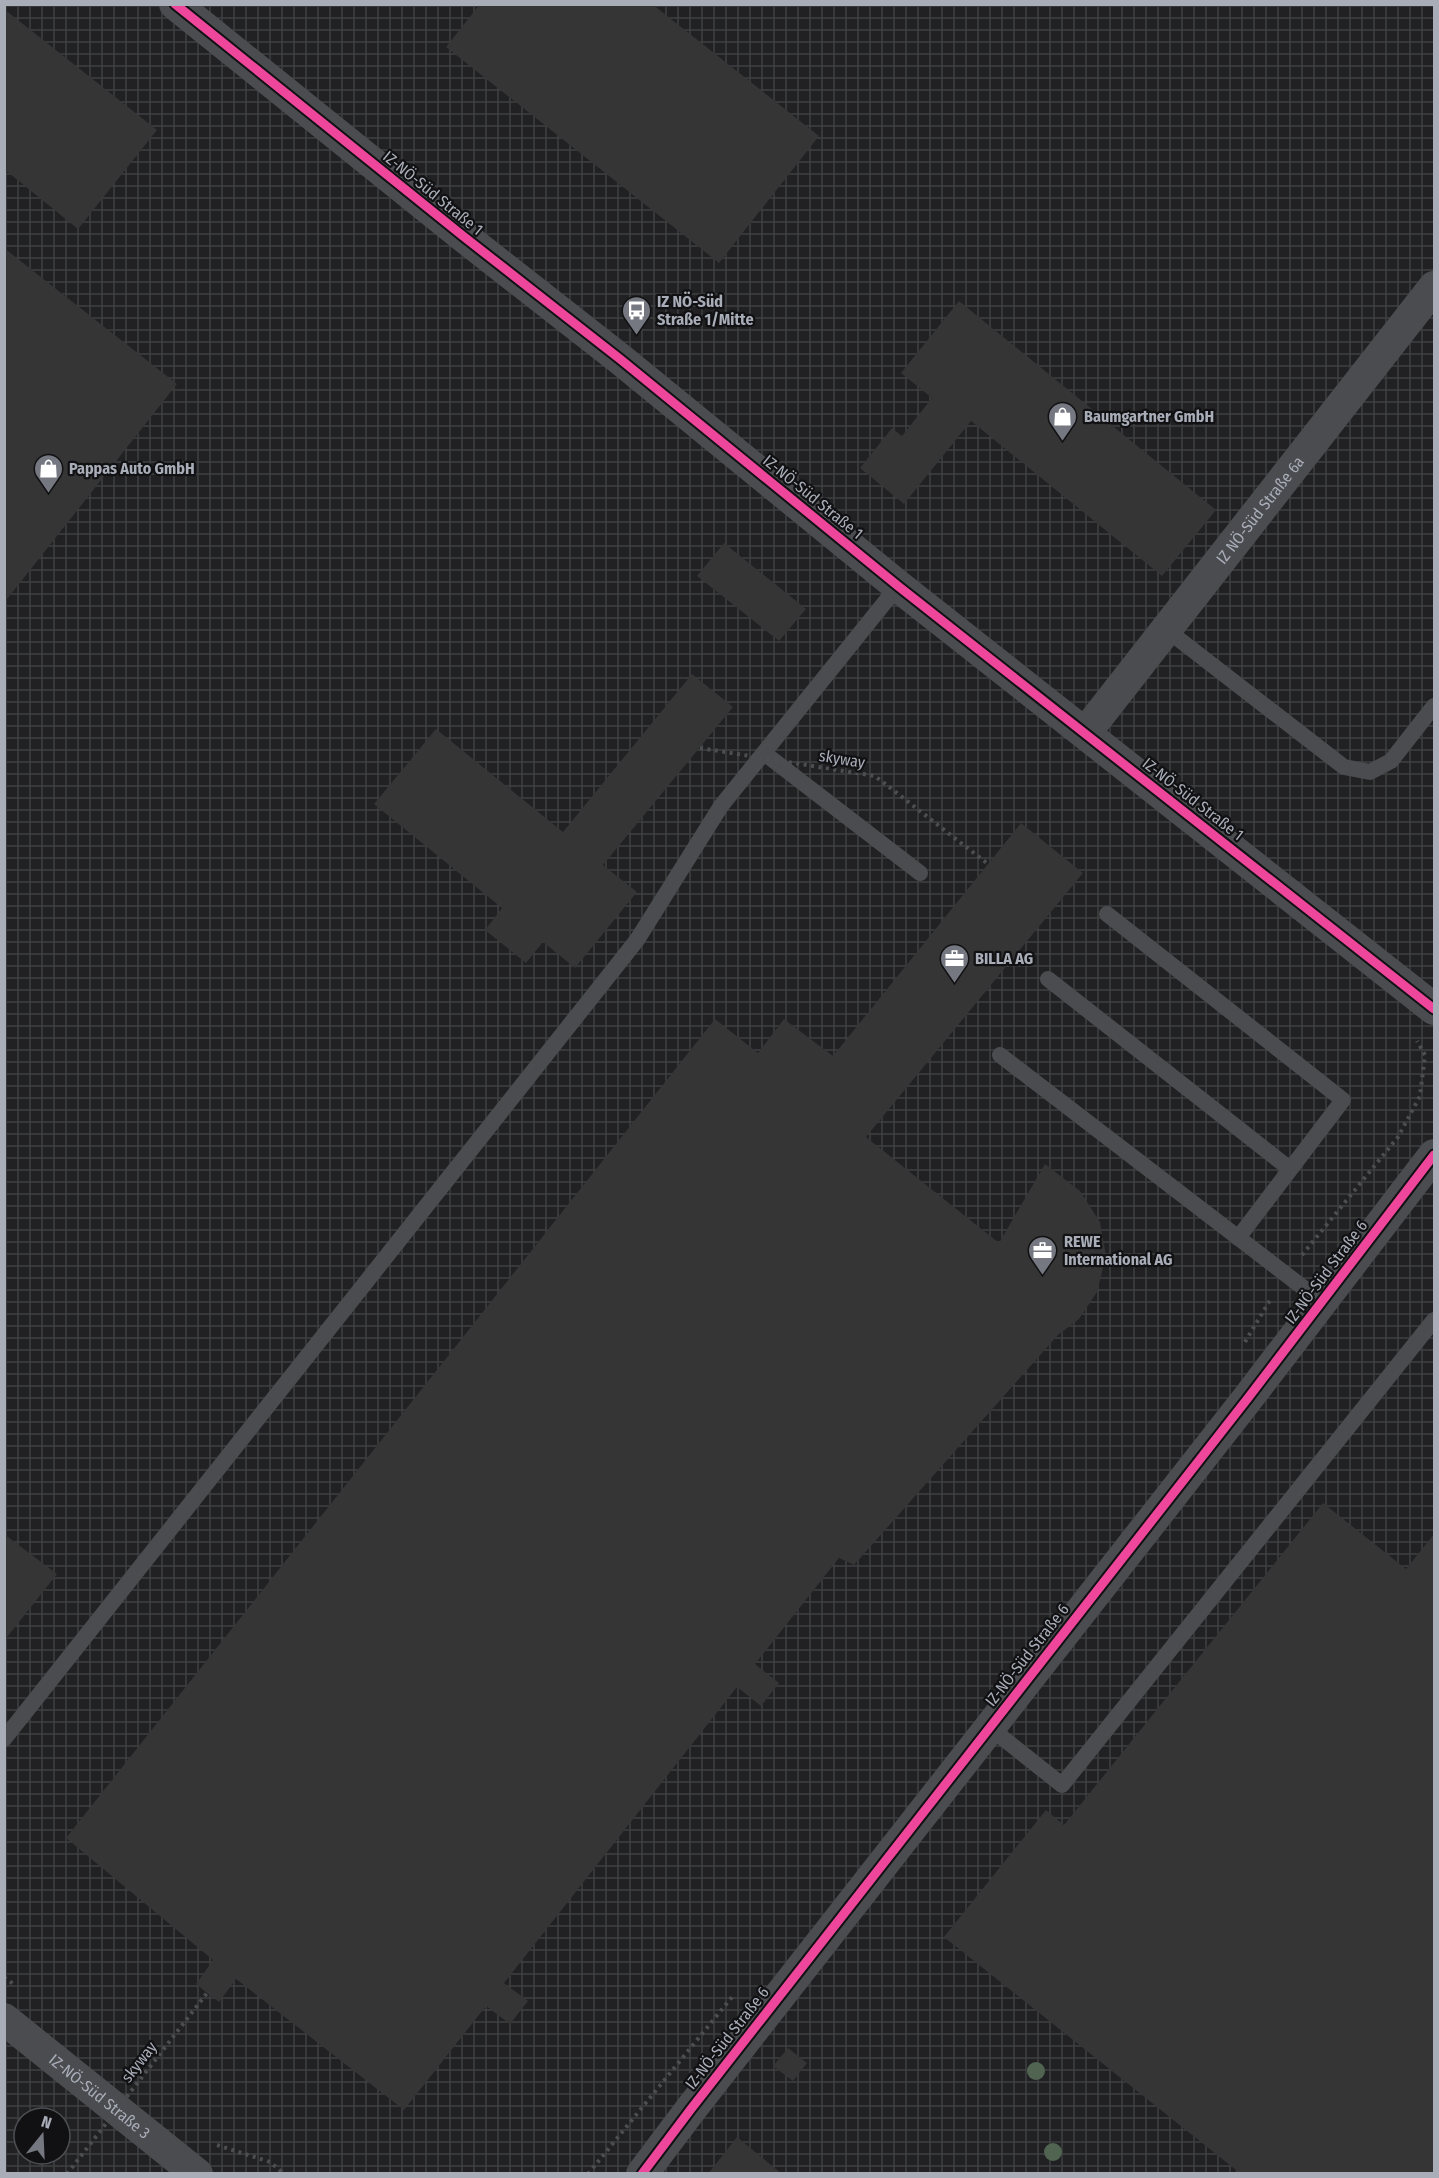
<svg xmlns="http://www.w3.org/2000/svg" width="1439" height="2178" font-family="'Fira Sans Condensed',sans-serif">
  <style>
    .industrial { fill: url(#industrial-grid); fill-rule: evenodd }
    .building { fill: #353536 }
    .lines { fill: none; stroke-linecap: round; stroke-linejoin: round }
    .path { stroke: #4d4e52; stroke-width: 4; stroke-dasharray: 3 4.5; stroke-linecap: butt }
    .service { stroke: #4b4c50; stroke-width: 16 }
    .minor { stroke: #4b4c50; stroke-width: 32 }
    .path-bridge { stroke: #4d4e52; stroke-width: 4; stroke-dasharray: 3 4.5; stroke-linecap: butt }
    .cycleway-casing { stroke: #111113; stroke-width: 13 }
    .cycleway { stroke: #ed469a; stroke-width: 9 }
    .tree { fill: #506451 }
    .labels { text-anchor: middle; dominant-baseline: central; stroke-width: 4.5; stroke-linejoin: round; paint-order: stroke }
    .street-label { font-size: 16px; fill: #a8adb8; stroke: #111113 }
    .poi-label { font-size: 16px; font-weight: bold; fill: #a8adb8; stroke: #111113; text-anchor: start }
  </style>
  <defs>
    <pattern id="industrial-grid" width="8" height="8" patternUnits="userSpaceOnUse" patternTransform="scale(1.5)"><rect width="8" height="8" fill="#212123"/><path d="M0 4h8M4 0v8" fill="none" stroke="#3e3f41"/></pattern>
  </defs>
  <rect width="100%" height="100%" fill="#171717"/>
  <path class="industrial" d="M5,5H1434V2173L5,2174ZM24,2118H60V2154H24Z"/>
  <g class="building">
    <polygon points="480,4 652,4 819,136 719,263 446,47"/>
    <polygon points="4,9 157,130 78,229 4,169"/>
    <polygon points="4,248 177,384 4,603"/>
    <polygon points="959,301 1216,510 1162,576 971,421 904,504 860,468 892,428 902,436 932,398 901,373"/>
    <polygon points="724,543 806,609 779,641 697,576"/>
    <polygon points="692,674 733,707 603,865 637,892 575,968 543,942 526,963 485,930 502,908 374,804 436,729 563,832"/>
    <polygon points="1021,823 1083,873 866,1137 999,1243 1045,1164 1080,1191 1100,1222 1106,1256 1097,1292 1079,1319 1058,1335 854,1565 839,1558 755,1664 779,1683 761,1706 737,1687 504,1983 528,2001 510,2024 486,2006 404,2110 236,1979 219,2002 207,1993 196,1984 213,1960 66,1838 715,1019 758,1053 784,1019 833,1056"/>
    <polygon points="1323,1503 1406,1569 1434,1534 1434,2174 1234,2174 1236,2170 944,1937 1046,1810 1064,1825"/>
    <polygon points="4,1534 57,1574 4,1641"/>
    <polygon points="788,2048 807,2063 793,2081 773,2066"/>
    <polygon points="737,2137 782,2174 708,2174"/>
  </g>
  <g class="lines">
    <g class="path">
      <polyline points="1302,1255 1398,1137 1420,1096 1425,1055 1417,1041"/>
      <polyline points="1245,1342 1272,1297"/>
      <polyline points="4,1977 16,1986"/>
      <polyline points="217,2145 270,2162 284,2174"/>
      <polyline points="588,2174 732,1997"/>
    </g>
    <g class="service">
      <polyline points="1167,630 1344,767 1370,772 1391,761 1434,706"/>
      <polyline points="764,753 920,873"/>
      <polyline points="1107,914 1343,1100 1238,1238"/>
      <polyline points="1048,979 1290,1169"/>
      <polyline points="1000,1055 1322,1302"/>
      <polyline points="989,1727 1062,1785 1434,1320"/>
      <polyline points="4,1739 637,940 721,806 898,586"/>
    </g>
    <g class="minor">
      <polyline points="175,4 463,236 620,359 898,586 1434,1009"/>
      <path id="s1" d="M1086,732L1434,287"/>
      <path id="s2" d="M4,2019L197,2174"/>
      <polyline points="642,2174 691,2109 1248,1398 1434,1155"/>
    </g>
    <g class="path-bridge">
      <polyline points="700,748 875,776 988,864"/>
      <polyline points="67,2174 207,1993"/>
    </g>
    <defs>
      <g id="cycleway">
        <polyline points="175,4 463,236 620,359 898,586 1434,1009"/>
        <polyline points="642,2174 691,2109 1248,1398 1434,1155"/>
      </g>
    </defs>
    <use href="#cycleway" class="cycleway-casing"/>
    <use href="#cycleway" class="cycleway"/>
  </g>
  <g class="tree">
    <circle cx="1036" cy="2071" r="9"/>
    <circle cx="1053" cy="2152" r="9"/>
  </g>
  <defs>
    <symbol id="bus-pin" viewBox="-11 -11 22 30"><path d="M0 17L-7.5 6A9.5 9.5 0 1 1 7.5 6Z" fill="#757880" stroke="#111113"/><path d="M-5-6H5V4H4V6H2V4H-2V6H-4V4H-5ZM-3.5-4V0h7V-4ZM-3.5 1.2v1.5H-2V1.2ZM2 1.2v1.5H3.5V1.2Z" fill="#fff"/></symbol>
    <symbol id="shop-pin" viewBox="-11 -11 22 30"><path d="M0 17L-7.5 6A9.5 9.5 0 1 1 7.5 6Z" fill="#757880" stroke="#111113"/><path d="M-5-2.5h2.3a2.7 3.5 0 0 1 5.4 0H5L5.5 6h-11ZM-1.5-2.5h3a1.5 2.3 0 0 0-3 0Z" fill="#fff"/></symbol>
    <symbol id="office-pin" viewBox="-11 -11 22 30"><path d="M0 17L-7.5 6A9.5 9.5 0 1 1 7.5 6Z" fill="#757880" stroke="#111113"/><path d="M-6-3h4V-5.5h4V-3h4V5H-6ZM-1-4.5V-3h2v-1.5ZM-6 0V1H6V0Z" fill="#fff"/></symbol>
  </defs>
  <g fill-rule="evenodd">
    <use href="#bus-pin" x="620" y="294" width="33" height="45"/>
    <use href="#shop-pin" x="1046" y="400" width="33" height="45"/>
    <use href="#shop-pin" x="32" y="452" width="33" height="45"/>
    <use href="#office-pin" x="938" y="942" width="33" height="45"/>
    <use href="#office-pin" x="1026" y="1234" width="33" height="45"/>
  </g>
  <g class="labels">
    <g class="street-label">
      <text transform="translate(433 193) rotate(39)">IZ-NÖ-Süd Straße 1</text>
      <text transform="translate(813 497) rotate(39)">IZ-NÖ-Süd Straße 1</text>
      <text stroke="none"><textPath href="#s1" startOffset="282">IZ NÖ-Süd Straße 6a</textPath></text>
      <text transform="translate(842 759) rotate(9)">skyway</text>
      <text transform="translate(1193 799) rotate(38)">IZ-NÖ-Süd Straße 1</text>
      <text transform="translate(1326 1272) rotate(-53)">IZ-NÖ-Süd Straße 6</text>
      <text transform="translate(1027 1655) rotate(-52)">IZ-NÖ-Süd Straße 6</text>
      <text transform="translate(727 2038) rotate(-52)">IZ-NÖ-Süd Straße 6</text>
      <text transform="translate(139 2062) rotate(-52)">skyway</text>
      <text stroke="none"><textPath href="#s2" startOffset="123">IZ-NÖ-Süd Straße 3</textPath></text>
    </g>
    <g class="poi-label">
      <text x="657" y="301">IZ NÖ-Süd<tspan x="657" dy="18">Straße 1/Mitte</tspan></text>
      <text x="1084" y="416">Baumgartner GmbH</text>
      <text x="69" y="468">Pappas Auto GmbH</text>
      <text x="975" y="958">BILLA AG</text>
      <text x="1064" y="1241">REWE<tspan x="1064" dy="18">International AG</tspan></text>
    </g>
  </g>
  <rect width="1439" height="2178" fill="none" stroke="#a8adb8" stroke-width="12"/>
  <g transform="translate(42 2136) rotate(18)"><circle r="28" fill="#111113" stroke="#4d4f55" stroke-width="1.5"/>
  <path d="M0-4.5L10 22L0 15L-10 22Z" fill="#757880"/>
  <text y="-9" font-size="16" font-weight="bold" text-anchor="middle" fill="#a8adb8">N</text>
  </g>
</svg>
